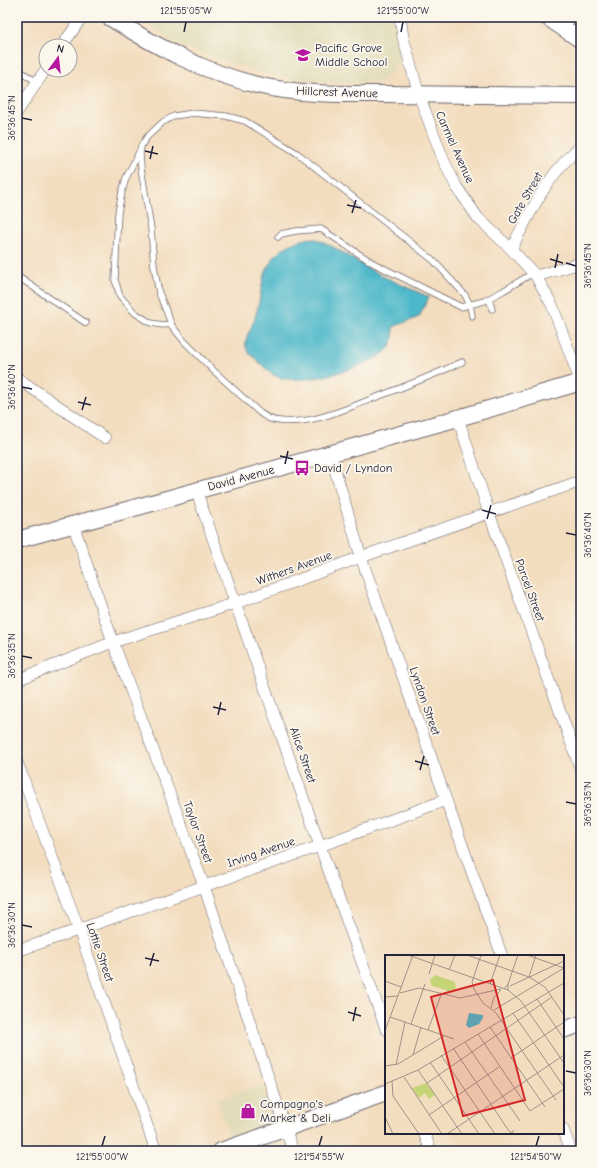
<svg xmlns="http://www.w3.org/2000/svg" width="598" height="1168" font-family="'Comic Neue',sans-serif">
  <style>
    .built { fill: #e2dcba }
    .water { fill: #4db8ca; stroke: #386d82 }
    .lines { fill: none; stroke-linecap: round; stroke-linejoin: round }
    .lane-casing { stroke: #6b6369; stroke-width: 7 }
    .street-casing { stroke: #6b6369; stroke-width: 12 }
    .secondary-casing { stroke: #6b6369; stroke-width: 18 }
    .lane { stroke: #fff; stroke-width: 5.5 }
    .street { stroke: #fff; stroke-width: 11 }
    .secondary { stroke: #fff; stroke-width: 16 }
    .ticks { fill: none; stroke: #22223b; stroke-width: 1.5 }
    .labels { text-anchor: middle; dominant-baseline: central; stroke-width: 3.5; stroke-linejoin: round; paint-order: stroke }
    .poi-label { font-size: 12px; fill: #22223b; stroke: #fbf7ec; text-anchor: start }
    .street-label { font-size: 12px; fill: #22223b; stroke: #fbf7ec }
    .inset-road { fill: none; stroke: #9f928a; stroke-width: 1 }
    .view { fill: #d62828; fill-opacity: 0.15; stroke: #d62828; stroke-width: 2 }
    .inset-edge { fill: none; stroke: #22223b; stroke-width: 2 }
    .neatline { fill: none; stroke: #22223b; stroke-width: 1.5 }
    .ticks-label { font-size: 10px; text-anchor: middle; fill: #22223b }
  </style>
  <rect width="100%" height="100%" fill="#fbf7ec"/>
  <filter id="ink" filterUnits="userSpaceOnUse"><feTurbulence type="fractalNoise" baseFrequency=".025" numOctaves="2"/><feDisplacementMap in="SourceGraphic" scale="8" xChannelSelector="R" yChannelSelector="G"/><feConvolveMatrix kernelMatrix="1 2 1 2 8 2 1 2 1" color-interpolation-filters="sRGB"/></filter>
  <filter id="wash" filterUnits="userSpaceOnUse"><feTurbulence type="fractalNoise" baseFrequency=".012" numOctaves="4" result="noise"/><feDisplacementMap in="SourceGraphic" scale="16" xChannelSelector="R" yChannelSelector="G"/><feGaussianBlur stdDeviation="0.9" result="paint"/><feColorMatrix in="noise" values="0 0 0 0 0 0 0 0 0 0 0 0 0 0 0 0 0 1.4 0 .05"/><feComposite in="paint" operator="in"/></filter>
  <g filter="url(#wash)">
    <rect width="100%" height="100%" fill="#f3ddbf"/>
    <g class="built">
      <polygon points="135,17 393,17 395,38 399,48 398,62 393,71 380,83 345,83 296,80 255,71 181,46"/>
      <polygon points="262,1085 274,1125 231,1141 217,1099"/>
    </g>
    <path class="water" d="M313,238C335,245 352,260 373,271C391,281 410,288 429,297L419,317L393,327C394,334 394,340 390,347C374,367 306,385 281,378C272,376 264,367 257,360C253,356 248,354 246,347C244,337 252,328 255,318C258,308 260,296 262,285C268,257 284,241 313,238Z"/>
  </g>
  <g filter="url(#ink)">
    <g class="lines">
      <defs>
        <g id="lane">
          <polyline points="17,69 37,82"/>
          <polyline points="140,150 126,178 122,192 118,213 115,280 120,296 135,313 151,323 163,325 171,324"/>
          <polyline points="278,237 281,234 296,231 321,229 373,263 461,307 484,301 503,291 533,273"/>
          <polyline points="17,276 86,323"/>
          <polyline points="489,299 492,309"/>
          <path d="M462,362C434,375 406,386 377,397C347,408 313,425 280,421C272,421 266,417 260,413L214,371L184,341L172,326L159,293L154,266L151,229L141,168L140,154L141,146L147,137L163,122L174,116L193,113L226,116L245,121L297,153L433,260L465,295L470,305L472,316"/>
        </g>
        <g id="street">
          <polyline points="400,17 403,37 419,95 443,159 456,186 478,218 511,249 536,276 552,305 581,383"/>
          <polyline points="563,28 570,17"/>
          <polyline points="62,46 82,17"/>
          <polyline points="17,112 46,69"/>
          <path d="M511,249C532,210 546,176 581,146"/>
          <polyline points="536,276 581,263"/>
          <polyline points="17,378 105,438"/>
          <polyline points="458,418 489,513 581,770"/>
          <polyline points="330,453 361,557 446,800 502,956"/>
          <polyline points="196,490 320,846 386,1029"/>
          <polyline points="73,524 113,642 204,886 293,1151"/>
          <polyline points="17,680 113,642 236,603 361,557 581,481"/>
          <polyline points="17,762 79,930 156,1151"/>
          <polyline points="17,951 320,846 446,800"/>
          <polyline points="563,1129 571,1151"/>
          <polyline points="424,1133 431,1151"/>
          <polyline points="17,1150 18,1151"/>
        </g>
        <g id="secondary">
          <path d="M109,17C156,46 203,72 257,85C299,95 342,94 384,94C450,95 515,95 581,96"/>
          <polyline points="547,17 581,40"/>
          <polyline points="17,540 163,500 458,418 581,382"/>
          <polyline points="563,1030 581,1024"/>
          <polyline points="221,1151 386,1093"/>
        </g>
      </defs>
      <use href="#lane" class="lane-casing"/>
      <use href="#street" class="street-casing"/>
      <use href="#secondary" class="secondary-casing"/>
      <use href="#lane" class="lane"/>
      <use href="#street" class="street"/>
      <use href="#secondary" class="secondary"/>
    </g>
  </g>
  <path class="ticks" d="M184,32L186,22M401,32L403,22M22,118L32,120M145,151L158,154M150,159L153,146M347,205L361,208M352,213L356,200M550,259L563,263M566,263L576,266M555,268L558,254M22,387L32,389M78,402L91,405M82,410L86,397M280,456L293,459M285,464L288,451M482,510L496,514M487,519L491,505M566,533L576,535M22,656L32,658M213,707L226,710M218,715L221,702M415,761L429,765M420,770L424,756M566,802L576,804M22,925L32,927M145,958L159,961M150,966L154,953M348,1012L361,1016M353,1021L356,1007M566,1071L576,1073M102,1146L105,1136M319,1146L322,1136M536,1146L539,1136"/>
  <defs>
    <symbol id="school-bare" viewBox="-9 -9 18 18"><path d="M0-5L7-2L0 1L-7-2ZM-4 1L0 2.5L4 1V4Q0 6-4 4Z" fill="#b5179e" stroke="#fbf7ec" stroke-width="2.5" paint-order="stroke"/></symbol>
    <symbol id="bus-bare" viewBox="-9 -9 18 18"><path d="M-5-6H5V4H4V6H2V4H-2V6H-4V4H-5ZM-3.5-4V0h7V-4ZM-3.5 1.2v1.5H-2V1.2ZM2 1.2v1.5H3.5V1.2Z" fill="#b5179e" stroke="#fbf7ec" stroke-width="2.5" paint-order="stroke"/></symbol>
    <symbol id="shop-bare" viewBox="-9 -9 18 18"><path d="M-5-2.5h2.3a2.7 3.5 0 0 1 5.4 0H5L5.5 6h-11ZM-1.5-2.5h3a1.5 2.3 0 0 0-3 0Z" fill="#b5179e" stroke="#fbf7ec" stroke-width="2.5" paint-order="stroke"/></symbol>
  </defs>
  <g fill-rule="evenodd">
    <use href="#school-bare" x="292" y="44" width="22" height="22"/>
    <use href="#bus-bare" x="291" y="457" width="22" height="22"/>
    <use href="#shop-bare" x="237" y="1100" width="22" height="22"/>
  </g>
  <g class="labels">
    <g class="poi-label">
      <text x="315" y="48">Pacific Grove<tspan x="315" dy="14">Middle School</tspan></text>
      <text x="314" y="468">David / Lyndon</text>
      <text x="260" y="1104">Compagno's<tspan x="260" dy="14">Market &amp; Deli</tspan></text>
    </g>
    <g class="street-label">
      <text transform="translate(337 92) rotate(2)">Hillcrest Avenue</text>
      <text transform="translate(455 147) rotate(66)">Carmel Avenue</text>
      <text transform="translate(525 198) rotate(-60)">Gate Street</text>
      <text transform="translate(241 478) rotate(-15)">David Avenue</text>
      <text transform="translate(294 568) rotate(-20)">Withers Avenue</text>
      <text transform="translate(530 590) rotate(70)">Parcel Street</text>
      <text transform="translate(425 701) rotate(71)">Lyndon Street</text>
      <text transform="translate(303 755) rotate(71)">Alice Street</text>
      <text transform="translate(198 832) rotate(70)">Taylor Street</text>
      <text transform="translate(261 852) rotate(-19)">Irving Avenue</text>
      <text transform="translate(100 952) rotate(71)">Lottie Street</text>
    </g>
  </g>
  <g transform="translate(385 955)">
    <rect width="179" height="179" fill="#f3ddbf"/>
    <path d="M50,20L70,27L71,35L67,37L47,31L45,25ZM41,128L50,140L44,144L40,138L34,143L27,133Z" fill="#c5d476"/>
    <path d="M84,58L98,60V63L94,69L84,73L81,70Z" fill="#4db8ca"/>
    <path class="inset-road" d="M23,0L123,35L136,46L179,108M82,0L144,22L160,32L179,60M96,0L87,27L89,34L98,48L111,58L171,145M142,0L179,13M64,15L70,0M44,19L50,0M144,22L151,0M0,26L16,32M105,29L115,0M123,29L133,0M125,31L179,6M119,34L123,29V35M15,38L34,33L75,43L116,34M0,42L13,41M152,44L179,84M106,53L109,42L116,35M109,55L179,13M128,58L179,132M5,62L69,84M26,69L40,29M105,72L160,152M43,75L56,40M0,76L28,0M93,79L145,156L179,134M80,87L135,166M68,93L124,176L127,178L129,175M28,100L36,72M56,100L110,179M126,103L179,67M45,107L94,179M11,110L20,67M0,111L13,109L59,81M33,115L77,179M19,122L57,179M7,126L8,141L34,179M42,128L167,42M0,129L33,115L179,28M44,160L114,112M0,162L8,179M62,179L179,100"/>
    <path class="view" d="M108,25L140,145L78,161L46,42Z"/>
    <rect width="179" height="179" class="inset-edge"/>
  </g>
  <rect width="598" height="1168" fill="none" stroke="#fbf7ec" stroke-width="44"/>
  <g transform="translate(58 58) rotate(15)"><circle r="19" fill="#fbf7ec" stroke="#a4a2a5"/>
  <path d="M0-3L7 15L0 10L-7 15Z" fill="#b5179e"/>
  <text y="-6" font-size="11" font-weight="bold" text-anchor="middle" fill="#22223b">N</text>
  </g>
  <rect x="22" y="22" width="554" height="1124" class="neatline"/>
  <g class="ticks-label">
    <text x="186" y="14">121°55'05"W</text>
    <text x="403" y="14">121°55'00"W</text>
    <text transform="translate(11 118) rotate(-90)" y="4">36°36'45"N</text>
    <text transform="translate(587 266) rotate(-90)" y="4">36°36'45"N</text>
    <text transform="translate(11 387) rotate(-90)" y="4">36°36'40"N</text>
    <text transform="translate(587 535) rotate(-90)" y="4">36°36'40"N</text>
    <text transform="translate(11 656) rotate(-90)" y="4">36°36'35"N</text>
    <text transform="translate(587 804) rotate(-90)" y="4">36°36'35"N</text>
    <text transform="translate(11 925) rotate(-90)" y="4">36°36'30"N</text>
    <text transform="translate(587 1073) rotate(-90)" y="4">36°36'30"N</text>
    <text x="102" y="1160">121°55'00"W</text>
    <text x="319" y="1160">121°54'55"W</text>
    <text x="536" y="1160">121°54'50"W</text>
  </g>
</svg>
